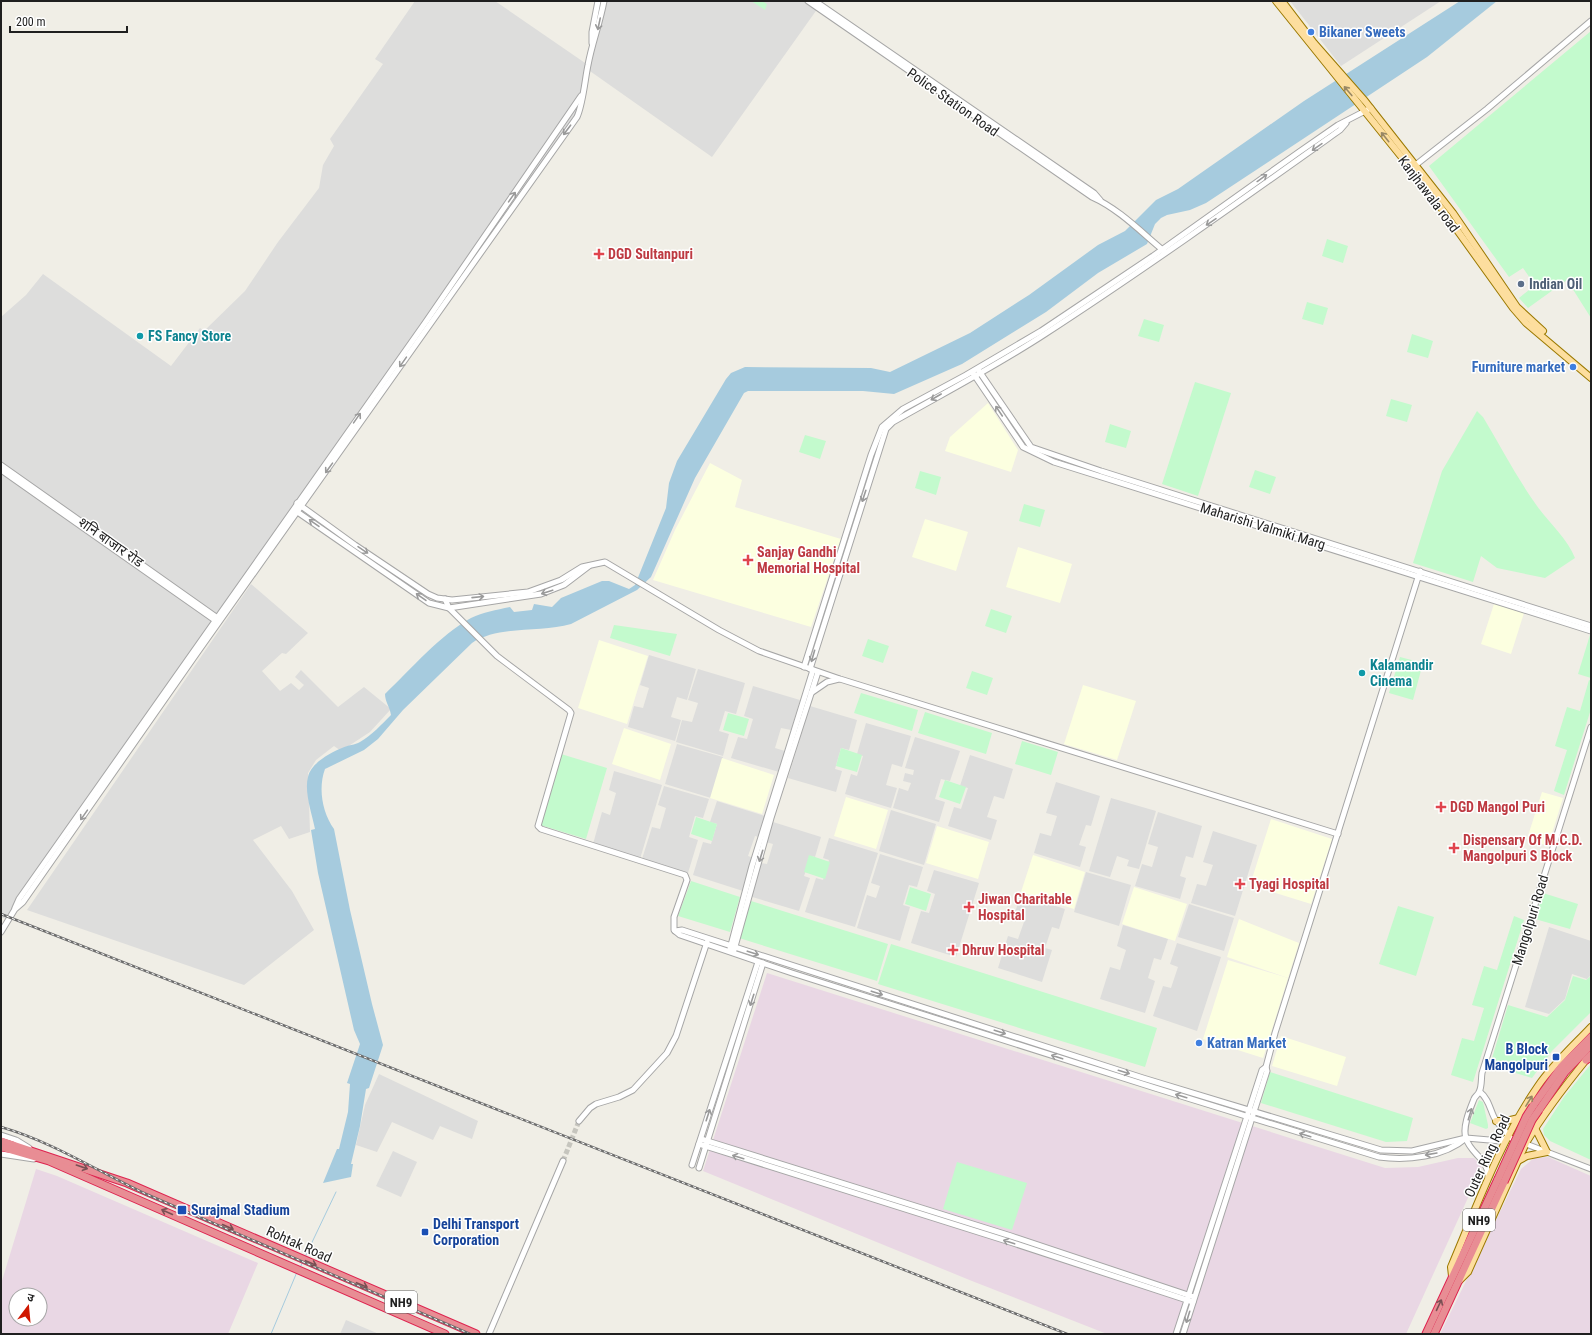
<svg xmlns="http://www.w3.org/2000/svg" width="1592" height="1335" font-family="'Roboto Condensed','Noto Sans Devanagari',sans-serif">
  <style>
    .residential { fill: #dddddc }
    .industrial { fill: #e9d7e4; fill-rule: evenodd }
    .education { fill: #fcffe0 }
    .park { fill: #c3facd }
    .water { fill: #a6cbde }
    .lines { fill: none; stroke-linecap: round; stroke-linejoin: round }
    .stream { stroke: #a6cbde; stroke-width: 1 }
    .minor-tunnel { stroke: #c6c5be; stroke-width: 5; stroke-dasharray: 5 2.5; stroke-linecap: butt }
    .minor-casing { stroke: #a6a6a6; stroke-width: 7 }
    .major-casing { stroke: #9b7900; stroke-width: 8 }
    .highway-casing { stroke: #de234f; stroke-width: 9 }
    .minor { stroke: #fff; stroke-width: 5 }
    .major { stroke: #fdde9e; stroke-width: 6 }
    .highway { stroke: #e88d94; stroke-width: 7 }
    .rail-casing { stroke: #6d6d6d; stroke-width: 2.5 }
    .rail { stroke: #fff; stroke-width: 1; stroke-dasharray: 3; stroke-linecap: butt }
    .highway-bridge-casing { stroke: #de234f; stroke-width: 9; stroke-linecap: butt }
    .highway-bridge { stroke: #e88d94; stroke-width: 7 }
    .oneway { stroke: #9a9a9a }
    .oneway2 { stroke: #998865 }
    .oneway3 { stroke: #795054 }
    .shop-dot { fill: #3f7fe0; stroke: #fff; stroke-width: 1.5 }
    .health-dot { fill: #e0444e; stroke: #fff; stroke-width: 1.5 }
    .service-dot { fill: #5c6f8a; stroke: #fff; stroke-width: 1.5 }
    .culture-dot { fill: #0f9aa8; stroke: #fff; stroke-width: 1.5 }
    .transit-dot { fill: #1a4fb4; stroke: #fff; stroke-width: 1.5 }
    .labels { text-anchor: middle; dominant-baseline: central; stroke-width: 3; stroke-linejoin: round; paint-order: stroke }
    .shield { fill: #fff; stroke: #626262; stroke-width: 1 }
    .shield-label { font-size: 13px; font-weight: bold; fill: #1f1f1f }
    .shop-label { font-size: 14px; font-weight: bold; fill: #366cbe; stroke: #fff; text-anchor: start }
    .street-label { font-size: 14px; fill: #1f1f1f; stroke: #fff }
    .health-label { font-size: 14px; font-weight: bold; fill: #be3a42; stroke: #fff; text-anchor: start }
    .service-label { font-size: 14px; font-weight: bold; fill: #4e5e75; stroke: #fff; text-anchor: start }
    .culture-label { font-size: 14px; font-weight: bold; fill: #0d838f; stroke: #fff; text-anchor: start }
    .transit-label { font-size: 14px; font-weight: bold; fill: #164399; stroke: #fff; text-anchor: start }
  </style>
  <rect width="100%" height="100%" fill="#f0eee6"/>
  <g class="residential">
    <polygon points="415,1 495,1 588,65 598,1 808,1 818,8 712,157 587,69 581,107 8,920 1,917 1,317 26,295 43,274 171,366 200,328 204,331 245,291 278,242 319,188 323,165 334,146 330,139 383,64 375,59"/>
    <polygon points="1290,1 1441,1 1341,66"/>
    <polygon points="251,584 308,633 286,654 282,653 262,671 280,691 291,683 299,690 304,685 295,677 301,670 338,707 364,687 391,709 370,732 341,751 334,746 316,760 308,773 310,832 289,839 281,826 253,840 292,891 314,930 244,985 27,910"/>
    <polygon points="649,655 696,669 687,700 677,697 671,717 681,720 675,741 628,727 634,706 643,708 649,688 640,685"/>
    <polygon points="698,669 745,683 736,714 725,711 719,731 729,734 723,756 676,742 682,720 692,722 698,703 688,700"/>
    <polygon points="753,686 800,700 791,730 781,728 775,748 785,751 779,772 731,758 738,737 747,739 753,719 744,716"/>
    <polygon points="810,706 857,720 849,750 841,748 835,769 842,771 836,792 788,778"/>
    <polygon points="866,723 911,736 902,767 892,764 886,785 897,788 891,808 845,794 851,774 857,776 863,756 857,754"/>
    <polygon points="915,737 960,751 950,781 941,779 935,799 945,802 939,822 893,808 899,788 908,791 911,783 903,781 905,773 913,775 914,770 905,768"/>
    <polygon points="677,744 723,757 711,798 665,784"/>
    <polygon points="970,755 1013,769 1004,799 994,796 987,817 997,820 991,840 948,826 954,807 961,809 968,788 960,786"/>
    <polygon points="614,771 662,785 640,859 593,844 602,812 610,815 616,793 609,790"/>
    <polygon points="1056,782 1100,796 1091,826 1086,825 1079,845 1086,847 1080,867 1034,853 1040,833 1051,836 1057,816 1046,813"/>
    <polygon points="664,786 709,799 703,818 695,816 689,837 698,840 688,873 642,859 652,827 660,829 666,808 658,805"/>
    <polygon points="1111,798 1156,811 1139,869 1127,866 1129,860 1117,856 1110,877 1089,871"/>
    <polygon points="717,801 765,816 759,837 755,836 748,856 754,858 743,891 693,875 703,842 711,844 717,824 710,822"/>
    <polygon points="891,810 936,824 924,865 879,851"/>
    <polygon points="1158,812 1202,826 1193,858 1186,856 1180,876 1186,878 1180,899 1135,886 1142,864 1152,867 1158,847 1148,844"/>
    <polygon points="773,822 821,837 815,857 811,856 804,876 810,878 799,911 749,896 760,863 767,864 773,844 766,842"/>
    <polygon points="1213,831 1257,845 1235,916 1191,903 1197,884 1206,886 1213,865 1203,862"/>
    <polygon points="829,838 878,853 855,927 805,912 816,878 823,880 829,860 823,858"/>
    <polygon points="880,854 923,867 917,887 909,885 903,905 910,907 900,941 857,928 867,895 876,898 880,886 871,883"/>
    <polygon points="934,870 979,883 956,957 911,943 921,911 929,913 935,894 927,891"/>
    <polygon points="1086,872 1131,885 1119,926 1074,912"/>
    <polygon points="1021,895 1065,909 1059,929 1052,927 1045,948 1052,950 1042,982 998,968 1008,936 1018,939 1025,919 1014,915"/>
    <polygon points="1189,904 1234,918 1224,951 1178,937"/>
    <polygon points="1123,925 1168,939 1161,960 1154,958 1148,978 1155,981 1145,1013 1100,999 1110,967 1120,970 1126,950 1117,946"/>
    <polygon points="1549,927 1591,941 1591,975 1587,979 1572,974 1565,999 1549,1014 1525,1007"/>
    <polygon points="1177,943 1221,957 1197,1031 1153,1016 1163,986 1171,988 1178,967 1170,964"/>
    <polygon points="379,1074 478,1121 472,1139 440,1126 433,1140 392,1122 377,1152 356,1145 365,1105"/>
    <polygon points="393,1151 417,1162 401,1197 376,1186"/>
    <polygon points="346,1320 379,1334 340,1334"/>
  </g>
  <g class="industrial">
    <polygon points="767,973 1385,1168 1418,1167 1458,1158 1474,1158 1482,1167 1406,1334 1107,1334 972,1281 703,1171"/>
    <polygon points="1548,1157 1591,1176 1591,1334 1440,1334 1521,1169 1534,1158"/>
    <path d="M36,1169L57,1176L258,1263L228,1334H1V1284ZM16,1295H40V1319H16Z"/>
  </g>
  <g class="education">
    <polygon points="988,403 1018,450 1011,472 945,451 950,437"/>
    <polygon points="710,463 742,480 735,507 841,539 811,627 653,580 675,530"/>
    <polygon points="925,519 968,532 956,571 912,557"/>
    <polygon points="1018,547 1072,564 1060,603 1006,587"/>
    <polygon points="1494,604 1524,613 1511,654 1481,644"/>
    <polygon points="599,640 648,656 627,724 578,708"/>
    <polygon points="1083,685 1136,701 1117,760 1064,744"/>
    <polygon points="624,728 671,744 660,780 612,764"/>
    <polygon points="722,758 774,775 762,814 710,798"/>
    <polygon points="1542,792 1563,798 1548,846 1527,839"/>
    <polygon points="846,797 888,810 876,849 834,836"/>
    <polygon points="1271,819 1332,839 1311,904 1250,885"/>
    <polygon points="937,826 989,842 978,879 926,863"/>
    <polygon points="1033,855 1085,872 1074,909 1021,892"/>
    <polygon points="1134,887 1187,904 1175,941 1122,924"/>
    <polygon points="1239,919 1299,943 1288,978 1227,957"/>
    <polygon points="1228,960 1288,978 1263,1058 1203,1039"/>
    <polygon points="1281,1036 1346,1057 1337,1086 1272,1066"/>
  </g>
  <g class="park">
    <polygon points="751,1 762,1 767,4 765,10"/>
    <polygon points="1591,31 1591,318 1567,280 1528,308 1519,298 1535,285 1523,268 1509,277 1429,166"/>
    <polygon points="1327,239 1348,246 1343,263 1322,256"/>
    <polygon points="1307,302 1328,308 1323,325 1302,319"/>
    <polygon points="1144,319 1164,325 1159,342 1138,336"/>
    <polygon points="1412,334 1433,341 1428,358 1407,352"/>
    <polygon points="1195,382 1231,393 1198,496 1162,484"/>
    <polygon points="1391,399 1412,405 1407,422 1386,416"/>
    <path d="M1477,411L1483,417C1501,447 1517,478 1537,506C1550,524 1567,538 1575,558L1545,578L1497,568L1481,556L1473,582L1413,563L1442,471Z"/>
    <polygon points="1110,424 1131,431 1126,448 1105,442"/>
    <polygon points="805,435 826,441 820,459 799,452"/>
    <polygon points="1255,470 1276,477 1270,494 1249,487"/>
    <polygon points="920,471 941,477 936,495 915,488"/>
    <polygon points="1024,504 1045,510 1040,527 1019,521"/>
    <polygon points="991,609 1012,616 1006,633 985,626"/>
    <polygon points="614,625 677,634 670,656 610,638"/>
    <polygon points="1590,635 1591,635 1591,678 1578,674"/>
    <polygon points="868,639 889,646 883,663 862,656"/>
    <polygon points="1400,657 1423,663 1413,700 1389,693"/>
    <polygon points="972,671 993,678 987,695 966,688"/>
    <polygon points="1589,680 1591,681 1591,709 1564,795 1554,791 1567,750 1555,746 1567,707 1580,711"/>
    <polygon points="861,693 918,710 912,731 854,713"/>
    <polygon points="925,712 992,733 986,754 918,733"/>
    <polygon points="728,713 749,719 744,736 723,730"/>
    <polygon points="1022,741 1058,752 1051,775 1015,764"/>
    <polygon points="841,748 862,755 857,772 836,766"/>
    <polygon points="561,754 607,768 586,839 540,825"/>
    <polygon points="945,780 966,787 960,804 939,797"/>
    <polygon points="696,817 717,824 712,841 691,834"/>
    <polygon points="809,855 830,862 825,879 804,872"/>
    <polygon points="691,881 740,897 730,932 678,916"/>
    <polygon points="910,887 931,894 926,911 905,904"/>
    <polygon points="1543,893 1578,904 1570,929 1535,919"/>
    <polygon points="751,901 888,944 877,981 739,938"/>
    <polygon points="1398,906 1434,917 1416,976 1379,964"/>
    <polygon points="1514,916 1524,920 1473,1082 1451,1075 1462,1038 1474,1041 1484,1008 1472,1005 1484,966 1497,970"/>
    <polygon points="891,944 1157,1028 1145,1067 878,984"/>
    <polygon points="1573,976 1586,980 1591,976 1591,1012 1552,1051 1532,1078 1490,1065 1508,1005 1547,1017 1565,1000"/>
    <polygon points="1591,1064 1591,1160 1550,1141 1544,1135 1543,1129 1564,1097"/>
    <polygon points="1270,1072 1413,1118 1407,1141 1386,1142 1261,1103"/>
    <polygon points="1479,1100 1483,1102 1488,1125 1488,1128 1486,1129 1470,1123"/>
    <polygon points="957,1162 1027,1183 1012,1230 943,1209"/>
  </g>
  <path class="water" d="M1460,1H1497L1427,57L1206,203L1190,210L1167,215L1161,218L1155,224L1147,244L1098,273L1046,312L962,364L894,394L863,391H748L744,393L695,478L651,577L637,590L571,624C541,633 499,625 472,643L403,710L378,739L364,750L325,769C318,788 322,812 334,829L350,910L372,1004L383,1045L369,1088L366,1089L360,1126L351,1164H353L351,1177L323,1183L337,1149H339L348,1112L350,1084L347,1083L360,1044L354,1030L318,873L311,830L315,829C312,814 304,792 308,777C311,763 330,753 342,748C348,745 355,745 360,742C372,735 381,725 391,715C390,707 385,702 385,694C410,670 441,634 471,618C483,612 496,610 510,607L514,612L532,610L534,604L552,607L561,598L602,581H609L629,589L635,585L666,508L669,483L677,461L726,379L731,373L745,367L871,368L890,372L970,333L1029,295L1098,245L1125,231L1156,200L1178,189L1304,101Z"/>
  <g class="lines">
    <g class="stream">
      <polyline points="305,1257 336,1192"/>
      <polyline points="300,1268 303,1261"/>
      <polyline points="271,1334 297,1272"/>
    </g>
    <polyline class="minor-tunnel" points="563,1161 579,1121"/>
    <defs>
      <g id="minor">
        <path d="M808,1L1092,197C1119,209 1141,232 1164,251"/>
        <polyline points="815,1 1094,193 1100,200"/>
        <polyline points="592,43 592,32 598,1"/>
        <polyline points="1413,167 1487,109 1591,21"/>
        <polyline points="979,371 1031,447 1101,471 1591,626"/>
        <polyline points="973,373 1023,447 1054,462 1591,631"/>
        <polyline points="1,465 219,619"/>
        <polyline points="1,470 216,621"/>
        <polyline points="297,503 355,545 428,594 437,598 452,600 528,592 561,580 582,567 605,562 719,630 759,651 840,679 1338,834"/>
        <polyline points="296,511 429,603 449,608 541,594 564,585 589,566"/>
        <path d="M445,599L449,608L497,656L569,710L571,713L538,826L541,829L685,875L687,880L674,917V930L680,935L792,973L1155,1088L1379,1157C1407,1161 1444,1157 1466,1138"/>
        <polyline points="804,667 871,455 882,427 903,409 966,375 1041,331 1153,256 1299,152 1338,125 1371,108"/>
        <path d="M810,669L886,429L893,422C944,393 996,366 1045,334C1145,269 1243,199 1340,130L1346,123"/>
        <polyline points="811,693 827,682 839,679"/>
        <polyline points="15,908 19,899 425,323 581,96"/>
        <polyline points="675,931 682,930 1143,1078 1381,1150 1412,1151 1466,1138 1501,1141 1508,1137"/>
        <path d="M1,932L15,909L23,902L197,653L577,117C583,104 585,79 588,65C592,43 600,23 604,1"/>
        <polyline points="730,949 752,866 813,670"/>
        <polyline points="734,950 771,818 818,672"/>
        <path d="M1480,1092C1489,1099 1490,1110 1495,1119C1499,1127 1507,1129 1508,1137"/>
        <polyline points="579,1121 590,1108 596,1104 619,1097 633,1090 667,1053 676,1036 707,942"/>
        <polyline points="1,1135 16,1140 29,1148"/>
        <polyline points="1508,1137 1591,1169"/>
        <polyline points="701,1139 1011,1236 1194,1297"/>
        <polyline points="699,1144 1010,1242 1193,1302"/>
        <polyline points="1,1154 34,1159"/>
        <polyline points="692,1165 758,962"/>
        <polyline points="699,1168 763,963"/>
        <path d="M1488,1177C1489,1159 1470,1154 1466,1138C1462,1127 1470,1109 1474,1099C1475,1096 1478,1095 1479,1092C1482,1087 1481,1079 1482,1073L1591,727"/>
        <polyline points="489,1334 563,1161"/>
        <polyline points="1176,1334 1251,1104 1262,1070 1266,1067"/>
        <polyline points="1183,1334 1267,1071 1266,1067 1275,1033 1420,571"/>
      </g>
      <g id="major">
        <polyline points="1276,1 1429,191 1513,308 1526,323 1591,378"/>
        <polyline points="1282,1 1314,43 1365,101 1453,213 1517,307 1543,331"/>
        <polyline points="1496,1121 1506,1121 1519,1118"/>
        <polyline points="1518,1161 1527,1156 1547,1152 1535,1128"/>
        <path d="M1452,1276L1451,1267C1477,1206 1500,1141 1538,1086C1553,1064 1573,1046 1591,1027"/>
        <path d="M1459,1281L1468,1272L1526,1143C1544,1113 1564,1087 1586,1060L1590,1058"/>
      </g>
      <g id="highway">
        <polyline points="1586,1060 1591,1055"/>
        <polyline points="1533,1106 1561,1067 1591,1037"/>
        <polyline points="1539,1110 1565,1072 1591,1045"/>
        <polyline points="1,1141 127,1183 476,1334"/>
        <polyline points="1,1147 49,1161 445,1334"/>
        <polyline points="1426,1334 1498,1179"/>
        <polyline points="1434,1334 1504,1182"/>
      </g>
    </defs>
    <use href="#minor" class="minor-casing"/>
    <use href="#major" class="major-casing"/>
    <use href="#highway" class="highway-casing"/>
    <use href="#minor" class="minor"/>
    <use href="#major" class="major"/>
    <use href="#highway" class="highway"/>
    <defs>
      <g id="rail">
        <polyline points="1,914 1067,1334"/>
        <path d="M1,1127C53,1142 97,1171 146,1194L470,1334"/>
      </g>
    </defs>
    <use href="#rail" class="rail-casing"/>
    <use href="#rail" class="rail"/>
    <defs>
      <g id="highway-bridge">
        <polyline points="1498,1179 1526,1117 1533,1106"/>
        <polyline points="1504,1182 1532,1120 1539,1110"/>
      </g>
    </defs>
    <use href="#highway-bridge" class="highway-bridge-casing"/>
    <use href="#highway-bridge" class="highway-bridge"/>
  </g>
  <defs><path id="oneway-shaft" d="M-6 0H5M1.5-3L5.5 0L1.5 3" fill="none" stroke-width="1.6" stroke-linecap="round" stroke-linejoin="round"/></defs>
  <g class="oneway">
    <use href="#oneway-shaft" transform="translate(599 24) rotate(102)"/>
    <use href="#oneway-shaft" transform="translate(567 130) rotate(127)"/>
    <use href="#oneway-shaft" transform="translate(1317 147) rotate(145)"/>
    <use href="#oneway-shaft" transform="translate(1262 178) rotate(-36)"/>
    <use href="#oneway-shaft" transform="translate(512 197) rotate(-55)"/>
    <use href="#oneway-shaft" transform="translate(1211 222) rotate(146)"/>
    <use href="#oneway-shaft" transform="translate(403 362) rotate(125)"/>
    <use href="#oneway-shaft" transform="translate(936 397) rotate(150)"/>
    <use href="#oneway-shaft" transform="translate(999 411) rotate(-124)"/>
    <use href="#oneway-shaft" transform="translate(357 418) rotate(-55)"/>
    <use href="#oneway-shaft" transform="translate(329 468) rotate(126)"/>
    <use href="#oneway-shaft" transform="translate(864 496) rotate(108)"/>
    <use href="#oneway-shaft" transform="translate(314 523) rotate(-145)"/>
    <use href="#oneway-shaft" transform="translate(363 550) rotate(34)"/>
    <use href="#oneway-shaft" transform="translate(547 592) rotate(162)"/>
    <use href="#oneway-shaft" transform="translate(421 597) rotate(-145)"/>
    <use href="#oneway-shaft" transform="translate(478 597) rotate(-6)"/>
    <use href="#oneway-shaft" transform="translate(813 656) rotate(106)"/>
    <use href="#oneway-shaft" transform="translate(84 815) rotate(125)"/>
    <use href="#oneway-shaft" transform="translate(761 856) rotate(107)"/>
    <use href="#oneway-shaft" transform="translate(753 953) rotate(18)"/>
    <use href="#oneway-shaft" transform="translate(877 993) rotate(18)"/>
    <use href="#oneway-shaft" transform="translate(752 1000) rotate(108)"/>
    <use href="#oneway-shaft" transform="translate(1000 1032) rotate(18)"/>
    <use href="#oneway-shaft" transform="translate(1057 1057) rotate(-162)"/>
    <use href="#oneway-shaft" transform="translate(1124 1072) rotate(17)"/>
    <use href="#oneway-shaft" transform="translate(1181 1096) rotate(-163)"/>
    <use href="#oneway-shaft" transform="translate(1470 1114) rotate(-73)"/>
    <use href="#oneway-shaft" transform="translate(708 1115) rotate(-72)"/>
    <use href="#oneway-shaft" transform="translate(1305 1135) rotate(-163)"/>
    <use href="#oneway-shaft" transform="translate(1431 1154) rotate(170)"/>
    <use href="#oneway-shaft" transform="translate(738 1157) rotate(-163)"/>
    <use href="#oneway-shaft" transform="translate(1009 1242) rotate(-162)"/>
    <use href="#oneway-shaft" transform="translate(1188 1317) rotate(107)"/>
  </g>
  <g class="oneway2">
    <use href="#oneway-shaft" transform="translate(1348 91) rotate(-130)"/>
    <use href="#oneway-shaft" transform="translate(1385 137) rotate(-129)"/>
    <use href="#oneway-shaft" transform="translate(1529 1101) rotate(-58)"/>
  </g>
  <g class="oneway3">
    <use href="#oneway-shaft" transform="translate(82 1167) rotate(19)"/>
    <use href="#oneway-shaft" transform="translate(167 1212) rotate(-156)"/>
    <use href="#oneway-shaft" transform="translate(228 1227) rotate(24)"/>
    <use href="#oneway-shaft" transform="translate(311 1263) rotate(23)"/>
    <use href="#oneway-shaft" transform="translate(362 1285) rotate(23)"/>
    <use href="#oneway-shaft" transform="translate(1439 1305) rotate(-65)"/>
  </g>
  <g class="shop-dot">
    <circle cx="1311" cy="32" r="4"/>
    <circle cx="1573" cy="367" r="4"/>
    <circle cx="1199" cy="1043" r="4"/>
  </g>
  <g class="health-dot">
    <path d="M597 248h4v4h4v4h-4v4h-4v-4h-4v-4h4z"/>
    <path d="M746 554h4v4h4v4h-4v4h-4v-4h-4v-4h4z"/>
    <path d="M1439 801h4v4h4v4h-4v4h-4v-4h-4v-4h4z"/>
    <path d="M1452 842h4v4h4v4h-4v4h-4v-4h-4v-4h4z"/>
    <path d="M1238 878h4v4h4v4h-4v4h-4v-4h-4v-4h4z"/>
    <path d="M967 901h4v4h4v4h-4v4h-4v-4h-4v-4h4z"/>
    <path d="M951 944h4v4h4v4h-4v4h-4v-4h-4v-4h4z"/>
  </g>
  <circle class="service-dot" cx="1521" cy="284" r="4"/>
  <g class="culture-dot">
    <circle cx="140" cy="336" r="4"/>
    <circle cx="1362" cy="673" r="4"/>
  </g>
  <g class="transit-dot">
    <rect x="1552" y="1053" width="8" height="8" rx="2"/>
    <rect x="177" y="1205" width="10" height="10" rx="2"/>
    <rect x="421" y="1228" width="8" height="8" rx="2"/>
  </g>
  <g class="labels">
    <g class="shield">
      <rect x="1463" y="1209" width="32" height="22" rx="3"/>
      <rect x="385" y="1291" width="32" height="22" rx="3"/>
    </g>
    <g class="shield-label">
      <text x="1479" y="1220">NH9</text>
      <text x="401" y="1302">NH9</text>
    </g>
    <g class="shop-label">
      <text x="1319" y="32">Bikaner Sweets</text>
      <text x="1565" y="367" text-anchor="end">Furniture market</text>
      <text x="1207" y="1043">Katran Market</text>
    </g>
    <g class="street-label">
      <text transform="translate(953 102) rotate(35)">Police Station Road</text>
      <text transform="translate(1429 194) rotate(53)">Kanjhawala road</text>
      <text transform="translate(1263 526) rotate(17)">Maharishi Valmiki Marg</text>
      <text transform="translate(111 542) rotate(35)">शनि बाजार रोड</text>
      <text transform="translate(1530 920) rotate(-73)">Mangolpuri Road</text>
      <text transform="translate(1487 1156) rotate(-65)">Outer Ring Road</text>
      <text transform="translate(299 1244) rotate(24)">Rohtak Road</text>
    </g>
    <g class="health-label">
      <text x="608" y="254">DGD Sultanpuri</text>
      <text x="757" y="552">Sanjay Gandhi<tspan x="757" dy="16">Memorial Hospital</tspan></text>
      <text x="1450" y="807">DGD Mangol Puri</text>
      <text x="1463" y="840">Dispensary Of M.C.D.<tspan x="1463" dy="16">Mangolpuri S Block</tspan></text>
      <text x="1249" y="884">Tyagi Hospital</text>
      <text x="978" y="899">Jiwan Charitable<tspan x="978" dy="16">Hospital</tspan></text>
      <text x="962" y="950">Dhruv Hospital</text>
    </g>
    <g class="service-label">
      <text x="1529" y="284">Indian Oil</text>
    </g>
    <g class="culture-label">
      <text x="148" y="336">FS Fancy Store</text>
      <text x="1370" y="665">Kalamandir<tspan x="1370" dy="16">Cinema</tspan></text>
    </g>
    <g class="transit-label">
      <text x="1548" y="1049" text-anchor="end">B Block<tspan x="1548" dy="16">Mangolpuri</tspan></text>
      <text x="191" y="1210">Surajmal Stadium</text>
      <text x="433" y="1224">Delhi Transport<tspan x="433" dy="16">Corporation</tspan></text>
    </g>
  </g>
  <rect width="1592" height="1335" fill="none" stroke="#1f1f1f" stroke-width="4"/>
  <g transform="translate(28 1307) rotate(16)"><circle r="19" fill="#ffffff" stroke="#a5a5a5"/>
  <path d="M0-3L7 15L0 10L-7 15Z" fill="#cf1700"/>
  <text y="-6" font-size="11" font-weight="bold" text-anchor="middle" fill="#1f1f1f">उ</text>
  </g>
  <path d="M10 26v6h117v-6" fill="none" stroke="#1f1f1f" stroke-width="2"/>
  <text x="16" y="26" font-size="12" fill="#1f1f1f" stroke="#ffffff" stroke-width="3" paint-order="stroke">200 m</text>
</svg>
